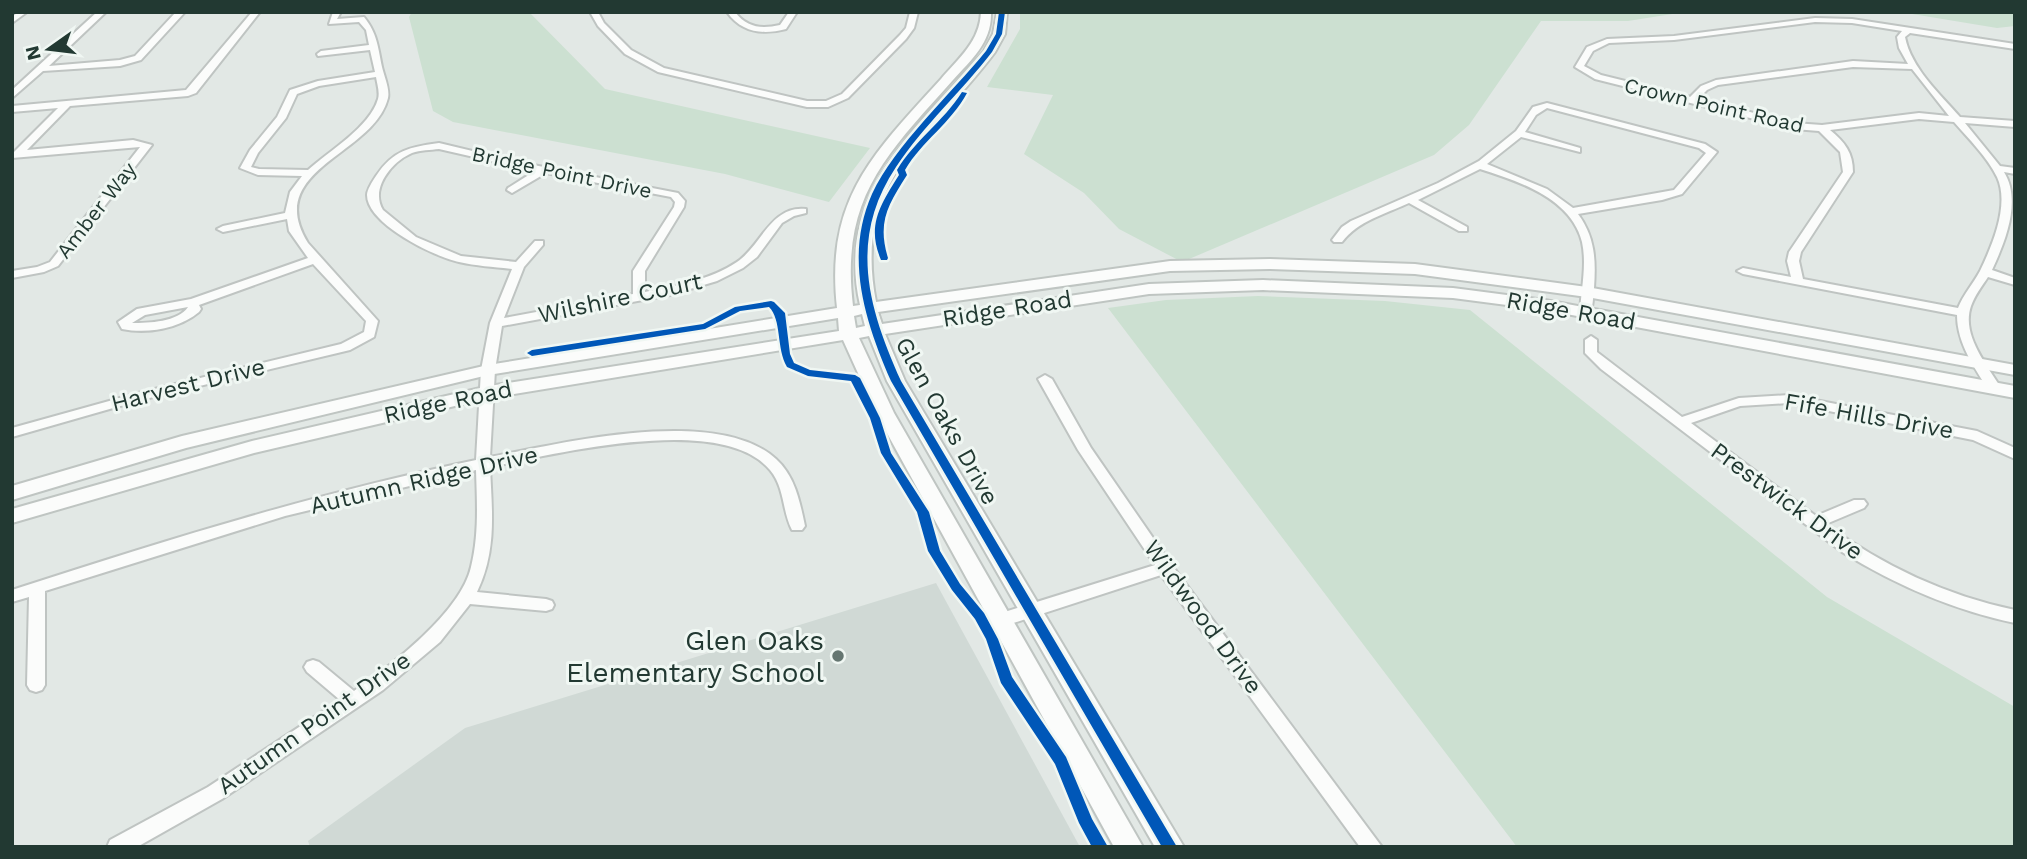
<svg xmlns="http://www.w3.org/2000/svg" width="2027" height="859" font-family="'Work Sans',sans-serif">
  <style>
    .built { fill: #d0d9d5 }
    .green { fill: #cce0d1 }
    .lines { fill: none; stroke-linecap: round; stroke-linejoin: round }
    .street-casing { stroke: #bfc4c2; stroke-width: 4 }
    .secondary-casing { stroke: #bfc5c2; stroke-width: 4 }
    .street { fill: #fbfcfb; fill-rule: evenodd }
    .secondary { fill: #fbfcfb; fill-rule: evenodd }
    .cycleway-casing { stroke: #f0f7f3; stroke-width: 5 }
    .cycleway { fill: #0057b8; fill-rule: evenodd }
    .poi-dot { fill: #657671; stroke: #f0f7f3; stroke-width: 2.5 }
    .labels { text-anchor: middle; dominant-baseline: central; stroke-width: 6; stroke-linejoin: round; paint-order: stroke }
    .far-street-label { font-size: 21px; fill: #223932; stroke: #f0f7f3 }
    .street-label { font-size: 24px; fill: #223932; stroke: #f0f7f3 }
    .near-poi-label { font-size: 28px; fill: #223932; stroke: #f0f7f3; text-anchor: end }
  </style>
  <rect width="100%" height="100%" fill="#e2e8e5"/>
  <polygon class="built" points="936,583 1080,847 310,847 308,841 465,728"/>
  <g class="green">
    <polygon points="412,12 529,12 605,89 870,148 829,202 725,174 453,122 433,111 409,17"/>
    <polygon points="1020,12 1685,12 1628,21 1541,21 1469,125 1434,155 1182,262 1119,229 1084,193 1024,154 1053,95 987,87 1020,29"/>
    <polygon points="1900,12 2015,12 2015,26 1997,28"/>
    <polygon points="1258,296 1385,301 1470,310 1827,597 2015,707 2015,847 1517,847 1108,308 1166,300"/>
  </g>
  <g class="lines">
    <defs>
      <g id="street">
        <polygon points="18,12 27,12 12,23 12,17"/>
        <polygon points="97,12 106,12 49,66 120,60 135,56 176,12 185,12 141,60 120,66 43,71 12,98 12,90"/>
        <polygon points="252,12 260,12 196,93 188,96 70,106 27,150 133,140 152,145 58,266 44,272 12,278 12,271 37,267 50,262 140,147 12,158 12,154 58,108 12,112 12,106 186,90"/>
        <path d="M333,12H341L337,19L364,17C377,33 378,47 382,67C384,76 390,89 388,98C374,155 262,169 308,243L378,321L374,337L350,350L141,400L12,437V428L138,393L341,344L364,332L366,321L313,264L199,305L201,309L199,312C179,329 147,334 122,329L118,322L137,309L191,299L308,258L289,231L287,219L223,232L217,229L223,226L285,213L290,192L302,176L258,175L240,168L250,150L277,117L290,90L318,81L375,72L370,50L318,56L317,54L321,51L369,45L366,30L359,22L329,24ZM376,77C377,84 380,92 378,99C370,127 329,151 308,170L259,169L251,167L258,153L286,118L297,94L319,86ZM188,307C178,322 149,323 132,323L145,315Z"/>
        <polygon points="590,12 598,12 604,23 631,50 664,68 807,101 826,101 842,94 900,35 906,28 910,12 918,12 914,28 906,39 848,98 828,107 807,107 658,72 625,54 598,26"/>
        <path d="M727,12H735C747,28 762,29 780,25L789,12H797L786,29C763,35 742,33 727,12Z"/>
        <path d="M1815,18L1852,19L2015,44V49L1910,33L1905,37C1911,68 1940,94 1960,117L2015,121V127L1965,123L2000,166L2015,168V174L2004,172C2022,201 2005,242 1992,270L2015,278V285L1988,277C1982,286 1975,295 1971,306C1961,335 1987,365 2001,388L1999,391H1989C1975,368 1957,344 1957,315L1743,274L1737,271L1743,268L1791,277L1787,261L1789,252L1843,172L1840,152L1819,131L1794,129L1595,79L1575,67L1587,47L1607,39L1674,36ZM1815,22L1852,23L1902,31L1897,37L1899,48L1908,64L1853,61L1716,80L1701,86L1690,97L1601,75L1584,66L1593,51L1609,43L1674,40ZM1853,67L1912,69L1949,116L1919,113L1822,125L1794,123L1698,99L1707,90L1718,85ZM1919,119L1954,122C1969,139 1987,157 1997,177C2010,205 1992,246 1980,271C1973,284 1963,295 1958,308L1803,279L1799,261L1801,252L1853,172C1853,153 1845,142 1830,130Z"/>
        <path d="M1547,103L1705,144L1717,152L1682,194L1662,200L1578,214C1595,237 1596,260 1594,288C1593,297 1593,307 1590,316L1586,317L1580,313C1581,290 1587,265 1582,242C1571,198 1518,181 1480,169L1418,200L1467,227V231H1459L1409,203C1385,214 1358,221 1342,242H1334L1332,240L1342,227L1351,221L1438,183L1479,161L1516,131L1533,107ZM1547,108L1699,148L1706,153L1674,190L1573,208L1547,189L1487,164L1521,137L1580,152V148L1525,132L1536,115Z"/>
        <path d="M439,143L518,162L678,193L685,201L684,207L645,271V292C676,286 710,280 737,262C761,246 771,205 806,209V213L794,216L782,223L757,257L743,268L717,281L670,295L502,326L495,370L490,457C562,443 717,405 776,459C795,476 800,502 805,526L802,530H792C782,511 785,488 770,470C721,412 557,454 490,467C492,512 497,550 477,592L546,599L552,601L554,605L552,609L546,611L470,604L440,642L383,690L222,799L137,847H107L110,840L208,787L340,700L307,672L304,667L307,662L313,660L319,662L354,691C391,666 461,612 471,567C479,535 477,503 476,470L285,516L45,591V685L42,690L36,692L30,690L27,685L29,597L12,602V590C165,540 318,493 476,460L481,370L490,323L512,269C495,267 476,266 459,262C435,257 367,224 367,195C367,190 372,182 376,176C393,150 410,147 439,143ZM439,149L535,171L508,188L507,190L512,193L546,173L671,197L675,202L674,207L633,271V294L504,318L524,267L543,245V241H535L516,262L461,256L416,237L383,210C370,189 391,162 412,153C420,150 431,150 439,149Z"/>
        <path d="M1591,336L1597,340V352L1682,417L1739,398L1789,395L1977,431L2015,448V459L1973,440L1789,403L1740,406L1691,423L1816,516L1854,500H1864L1867,504L1864,508L1826,524C1883,566 1945,595 2015,610V623C1953,610 1896,585 1842,552L1601,369L1585,353V340Z"/>
        <polygon points="1045,375 1052,379 1091,448 1171,564 1382,847 1360,847 1161,575 1001,627 995,625 993,620 995,615 1155,565 1078,450 1038,379"/>
      </g>
      <path id="secondary" d="M981,12H991C992,42 972,59 953,80C886,155 840,198 853,306L860,305C834,191 919,129 984,51L993,34L997,12H1007L1005,34L995,52C930,139 852,180 876,302L1170,261L1270,259L1415,264L1587,287L2015,365V375L1587,297L1415,274L1270,269L1170,271L878,312L882,324L1149,284L1263,280L1453,288L1545,300L2015,386V398L1545,310L1453,298L1263,290L1149,294L885,334L905,381L1184,847H1155L887,381L869,336L859,338L894,413L1143,847H1114L876,413L843,340L489,398L254,453L12,523V509L252,441L489,386L839,331L838,318L488,375L186,448L12,500V486L182,436L488,365L837,308C825,199 872,155 941,79C959,58 980,41 981,12ZM862,314L865,326L856,328L854,316Z"/>
    </defs>
    <use href="#street" class="street-casing"/>
    <use href="#secondary" class="secondary-casing"/>
    <use href="#street" class="street"/>
    <use href="#secondary" class="secondary"/>
    <defs>
      <g id="cycleway">
        <path d="M999,12H1005L1002,34L992,52C962,91 923,126 896,167C848,239 868,308 901,381L1177,847H1162L891,381C865,322 844,257 872,194C895,145 951,94 986,51L996,34Z"/>
        <path d="M962,92L967,93C951,123 922,141 905,170L907,175C888,205 877,222 888,258L887,260H881C866,225 881,204 899,175L897,170C915,140 943,122 962,92Z"/>
        <path d="M771,301L774,302L785,313L790,354L794,363L810,370L855,375L860,378L880,418L891,453L929,512L940,551L960,584L984,613L998,639L1012,677L1066,757L1092,819L1108,847H1092L1079,823L1055,764L1001,683L986,639L975,619L952,590L928,551L917,512L881,453L870,418L851,381L808,376L787,367C776,348 782,320 769,307L740,311L705,329L532,356L527,353L532,350L703,324L735,307Z"/>
      </g>
    </defs>
    <use href="#cycleway" class="cycleway-casing"/>
    <use href="#cycleway" class="cycleway"/>
  </g>
  <circle class="poi-dot" cx="838" cy="656" r="7"/>
  <g class="labels">
    <g class="far-street-label">
      <text transform="translate(1714 105) rotate(13)">Crown Point Road</text>
      <text transform="translate(562 172) rotate(12)">Bridge Point Drive</text>
      <text transform="translate(96 210) rotate(-52)">Amber Way</text>
    </g>
    <g class="street-label">
      <text transform="translate(620 298) rotate(-12)">Wilshire Court</text>
      <text transform="translate(1007 309) rotate(-9)">Ridge Road</text>
      <text transform="translate(1571 311) rotate(10)">Ridge Road</text>
      <text transform="translate(188 385) rotate(-14)">Harvest Drive</text>
      <text transform="translate(448 402) rotate(-12)">Ridge Road</text>
      <text transform="translate(1869 416) rotate(10)">Fife Hills Drive</text>
      <text transform="translate(947 421) rotate(61)">Glen Oaks Drive</text>
      <text transform="translate(424 480) rotate(-13)">Autumn Ridge Drive</text>
      <text transform="translate(1787 501) rotate(36)">Prestwick Drive</text>
      <text transform="translate(1203 617) rotate(54)">Wildwood Drive</text>
      <text transform="translate(314 723) rotate(-35)">Autumn Point Drive</text>
    </g>
    <g class="near-poi-label">
      <text x="824" y="640">Glen Oaks<tspan x="824" dy="32">Elementary School</tspan></text>
    </g>
  </g>
  <rect width="2027" height="859" fill="none" stroke="#223932" stroke-width="28"/>
  <g transform="translate(49 49) rotate(256)" stroke="#f0f7f3" stroke-width="5" paint-order="stroke">
  <path d="M0-5L12 26L0 18L-12 26Z" fill="#223932"/>
  <text y="-10" font-size="19" font-weight="bold" text-anchor="middle" fill="#223932">N</text>
  </g>
</svg>
